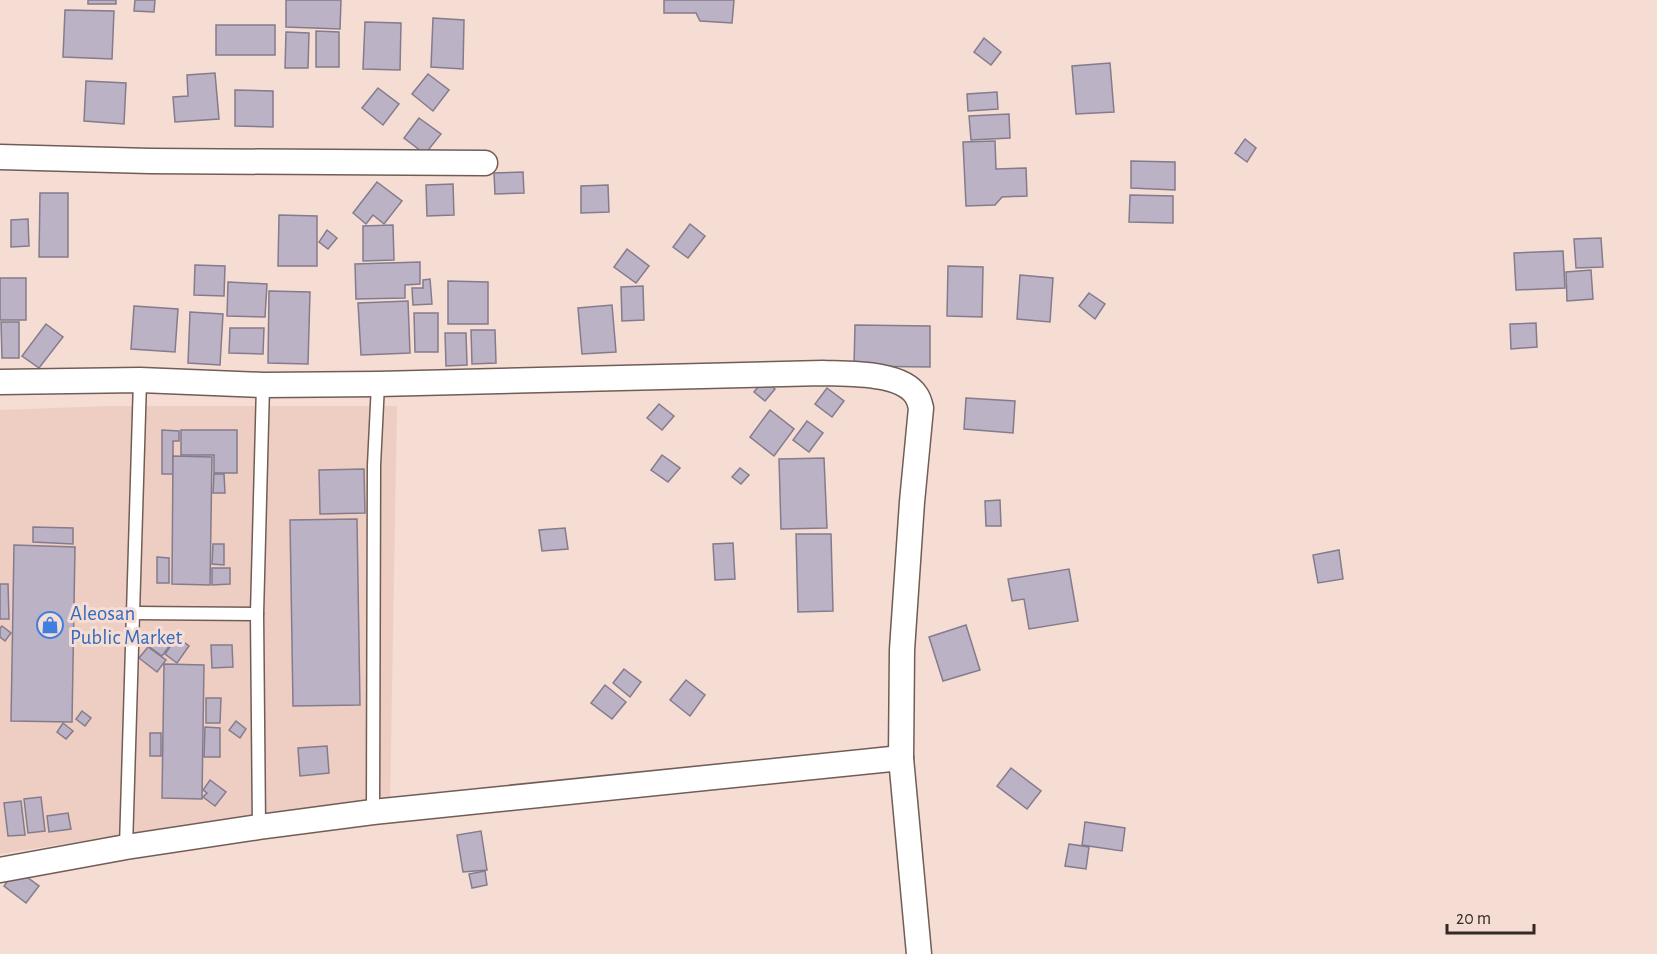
<svg xmlns="http://www.w3.org/2000/svg" width="1657" height="954" font-family="'Alegreya Sans',sans-serif">
  <style>
    .built { fill: #eecec3 }
    .building { fill: #bcb2c5; stroke: #847b8c; stroke-width: 1.5 }
    .lines { fill: none; stroke-linecap: round; stroke-linejoin: round }
    .lane-casing { stroke: #715d56; stroke-width: 15 }
    .street-casing { stroke: #715d56; stroke-width: 27 }
    .lane { stroke: #fff; stroke-width: 12 }
    .street { stroke: #fff; stroke-width: 24 }
    .labels { text-anchor: middle; dominant-baseline: central; stroke-width: 6; stroke-linejoin: round; paint-order: stroke }
    .shop-label { font-size: 21px; fill: #366cbe; stroke: #f5ddd4; text-anchor: start }
  </style>
  <rect width="100%" height="100%" fill="#f5ddd4"/>
  <polygon class="built" points="107,406 397,406 390,806 95,839 0,854 0,410"/>
  <g class="building">
    <rect x="88" y="0" width="28" height="4"/>
    <polygon points="135,0 155,0 154,12 134,11"/>
    <polygon points="286,0 341,0 340,29 286,27"/>
    <polygon points="664,0 734,0 732,23 700,21 696,13 664,13"/>
    <polygon points="65,10 114,11 112,59 63,57"/>
    <polygon points="433,18 464,20 463,69 431,67"/>
    <polygon points="365,22 401,23 400,70 363,69"/>
    <rect x="216" y="25" width="59" height="30"/>
    <polygon points="316,31 339,32 339,67 316,67"/>
    <polygon points="286,32 309,33 308,68 285,68"/>
    <polygon points="984,38 1001,52 991,65 974,52"/>
    <polygon points="1110,63 1114,112 1076,114 1072,66"/>
    <polygon points="215,73 219,119 175,122 173,97 188,96 187,75"/>
    <polygon points="428,74 449,90 433,111 412,94"/>
    <polygon points="86,81 126,83 124,124 84,121"/>
    <polygon points="378,88 399,104 383,125 362,108"/>
    <polygon points="235,90 273,91 273,127 235,126"/>
    <polygon points="997,92 998,109 968,111 967,94"/>
    <polygon points="1009,114 1010,138 971,140 969,116"/>
    <polygon points="419,118 441,134 425,154 404,138"/>
    <polygon points="1245,139 1256,148 1247,162 1235,153"/>
    <polygon points="995,141 996,169 1026,168 1027,196 1002,197 995,205 966,206 963,142"/>
    <polygon points="1131,161 1175,162 1175,190 1131,188"/>
    <polygon points="523,172 524,193 495,194 494,173"/>
    <polygon points="377,182 402,201 384,224 373,215 366,224 353,213"/>
    <polygon points="453,184 454,215 427,216 426,185"/>
    <polygon points="608,185 609,212 581,213 581,186"/>
    <polygon points="40,193 68,193 68,257 39,257"/>
    <polygon points="1130,195 1173,196 1173,223 1129,222"/>
    <polygon points="279,215 317,216 317,266 278,266"/>
    <polygon points="28,219 29,246 11,247 11,220"/>
    <polygon points="690,224 705,236 688,258 673,247"/>
    <polygon points="393,225 394,260 363,261 363,226"/>
    <polygon points="327,230 337,238 328,249 319,242"/>
    <polygon points="1601,238 1603,267 1576,268 1574,239"/>
    <polygon points="627,249 649,266 636,283 614,267"/>
    <polygon points="1563,251 1565,288 1516,290 1514,253"/>
    <polygon points="420,262 420,284 405,285 405,298 356,299 355,264"/>
    <polygon points="195,265 225,266 224,296 194,295"/>
    <polygon points="948,266 983,267 982,317 947,316"/>
    <polygon points="1591,270 1593,299 1567,301 1566,272"/>
    <polygon points="1020,275 1053,278 1050,322 1017,319"/>
    <rect x="0" y="278" width="26" height="42"/>
    <polygon points="430,279 432,304 413,305 412,288 423,288 423,280"/>
    <polygon points="448,281 488,282 488,324 448,324"/>
    <polygon points="228,282 267,284 265,317 227,316"/>
    <polygon points="643,286 644,320 622,321 621,287"/>
    <polygon points="269,291 310,292 308,364 268,363"/>
    <polygon points="1089,293 1105,304 1095,319 1079,306"/>
    <polygon points="408,301 410,353 361,355 358,303"/>
    <polygon points="612,305 616,352 582,354 578,308"/>
    <polygon points="134,306 178,309 175,352 131,349"/>
    <polygon points="190,312 223,314 220,365 188,363"/>
    <polygon points="414,313 438,313 438,352 415,352"/>
    <polygon points="1,322 19,322 19,358 2,358"/>
    <polygon points="1536,323 1537,347 1511,349 1510,324"/>
    <polygon points="46,324 63,337 39,368 22,356"/>
    <polygon points="855,325 930,326 930,367 854,366"/>
    <polygon points="230,328 264,328 263,354 229,353"/>
    <polygon points="471,330 495,330 496,363 472,364"/>
    <polygon points="445,333 466,333 467,365 446,366"/>
    <polygon points="764,380 775,389 765,401 754,392"/>
    <polygon points="827,388 844,401 832,417 815,404"/>
    <polygon points="966,398 1015,401 1013,433 964,429"/>
    <polygon points="659,404 674,416 662,430 647,418"/>
    <polygon points="770,410 794,429 774,456 750,437"/>
    <polygon points="807,421 823,433 809,452 793,440"/>
    <polygon points="162,430 179,431 179,441 173,441 173,474 162,474"/>
    <polygon points="181,430 237,430 237,473 214,473 214,455 181,455"/>
    <polygon points="662,455 680,468 668,482 651,470"/>
    <polygon points="173,456 212,457 210,585 172,584"/>
    <polygon points="824,458 827,528 781,529 779,459"/>
    <polygon points="740,468 749,475 741,484 732,477"/>
    <polygon points="364,469 365,513 320,514 319,470"/>
    <polygon points="214,474 224,474 225,493 213,493"/>
    <polygon points="1000,500 1001,526 986,526 985,501"/>
    <polygon points="357,519 360,705 293,706 290,520"/>
    <polygon points="33,527 73,528 73,544 33,542"/>
    <polygon points="565,528 568,549 542,551 539,530"/>
    <polygon points="796,534 831,534 833,611 798,612"/>
    <polygon points="733,543 735,579 715,580 713,544"/>
    <polygon points="213,544 224,544 224,565 212,564"/>
    <polygon points="14,545 75,547 72,722 11,721"/>
    <polygon points="1339,550 1343,579 1318,583 1313,555"/>
    <polygon points="157,557 169,558 169,583 157,583"/>
    <polygon points="212,568 230,568 230,584 212,585"/>
    <polygon points="1069,569 1078,621 1029,629 1024,599 1012,601 1008,579"/>
    <polygon points="0,584 8,584 9,619 0,619"/>
    <polygon points="966,625 980,670 943,681 929,637"/>
    <polygon points="2,626 11,633 5,641 0,637 0,628"/>
    <polygon points="158,630 173,641 162,656 147,645"/>
    <polygon points="177,637 189,646 177,663 165,654"/>
    <polygon points="211,645 232,645 233,667 212,668"/>
    <polygon points="148,647 166,660 157,672 139,658"/>
    <polygon points="164,664 204,665 202,799 162,798"/>
    <polygon points="624,669 641,682 630,697 613,683"/>
    <polygon points="686,680 705,695 690,716 670,700"/>
    <polygon points="605,685 626,702 612,719 591,703"/>
    <polygon points="206,698 221,698 220,723 206,723"/>
    <polygon points="82,711 91,718 85,726 76,719"/>
    <polygon points="236,721 246,729 240,738 229,730"/>
    <polygon points="63,723 73,731 66,739 57,732"/>
    <polygon points="205,727 220,728 220,757 204,757"/>
    <rect x="150" y="733" width="11" height="23"/>
    <polygon points="327,746 329,773 300,776 298,748"/>
    <polygon points="1011,768 1041,791 1027,809 997,786"/>
    <polygon points="210,780 226,792 215,806 203,797 207,793 203,790"/>
    <polygon points="41,797 45,831 28,833 24,799"/>
    <polygon points="21,801 25,835 8,836 4,803"/>
    <polygon points="68,813 71,829 49,832 47,816"/>
    <polygon points="1085,822 1125,828 1122,851 1082,845"/>
    <polygon points="481,831 487,870 463,872 457,835"/>
    <polygon points="1069,844 1089,847 1086,869 1065,866"/>
    <polygon points="16,869 39,886 26,903 4,886"/>
    <polygon points="485,871 487,885 472,888 469,874"/>
  </g>
  <g class="lines">
    <defs>
      <g id="lane">
        <polyline points="134,613 257,614"/>
        <polyline points="373,812 374,465 378,384"/>
        <polyline points="259,827 257,614 263,385"/>
        <polyline points="126,847 140,380"/>
      </g>
      <g id="street">
        <polyline points="0,157 150,161 485,163"/>
        <path d="M0,382L140,380L263,385L378,384L823,373C848,374 901,372 916,395C919,399 920,404 921,408L912,502L902,650L901,758L919,954"/>
        <polyline points="0,870 126,847 259,827 373,812 901,758"/>
      </g>
    </defs>
    <use href="#lane" class="lane-casing"/>
    <use href="#street" class="street-casing"/>
    <use href="#lane" class="lane"/>
    <use href="#street" class="street"/>
  </g>
  <defs>
    <symbol id="shop-ring" viewBox="-11 -11 22 22"><circle r="9.5" fill="#f5ddd4" stroke="#3f7fe0" stroke-width="1.5"/><path d="M-5-2.5h2.3a2.7 3.5 0 0 1 5.4 0H5L5.5 6h-11ZM-1.5-2.5h3a1.5 2.3 0 0 0-3 0Z" fill="#3f7fe0"/></symbol>
  </defs>
  <g fill-rule="evenodd">
    <use href="#shop-ring" x="35" y="610" width="30" height="30"/>
  </g>
  <g class="labels">
    <g class="shop-label">
      <text x="70" y="613">Aleosan<tspan x="70" dy="24">Public Market</tspan></text>
    </g>
  </g>
  <path d="M1447 924v9h87v-9" fill="none" stroke="#332a27" stroke-width="3"/>
  <text x="1456" y="924" font-size="18" fill="#332a27" stroke="#f5ddd4" stroke-width="4.5" paint-order="stroke">20 m</text>
</svg>
